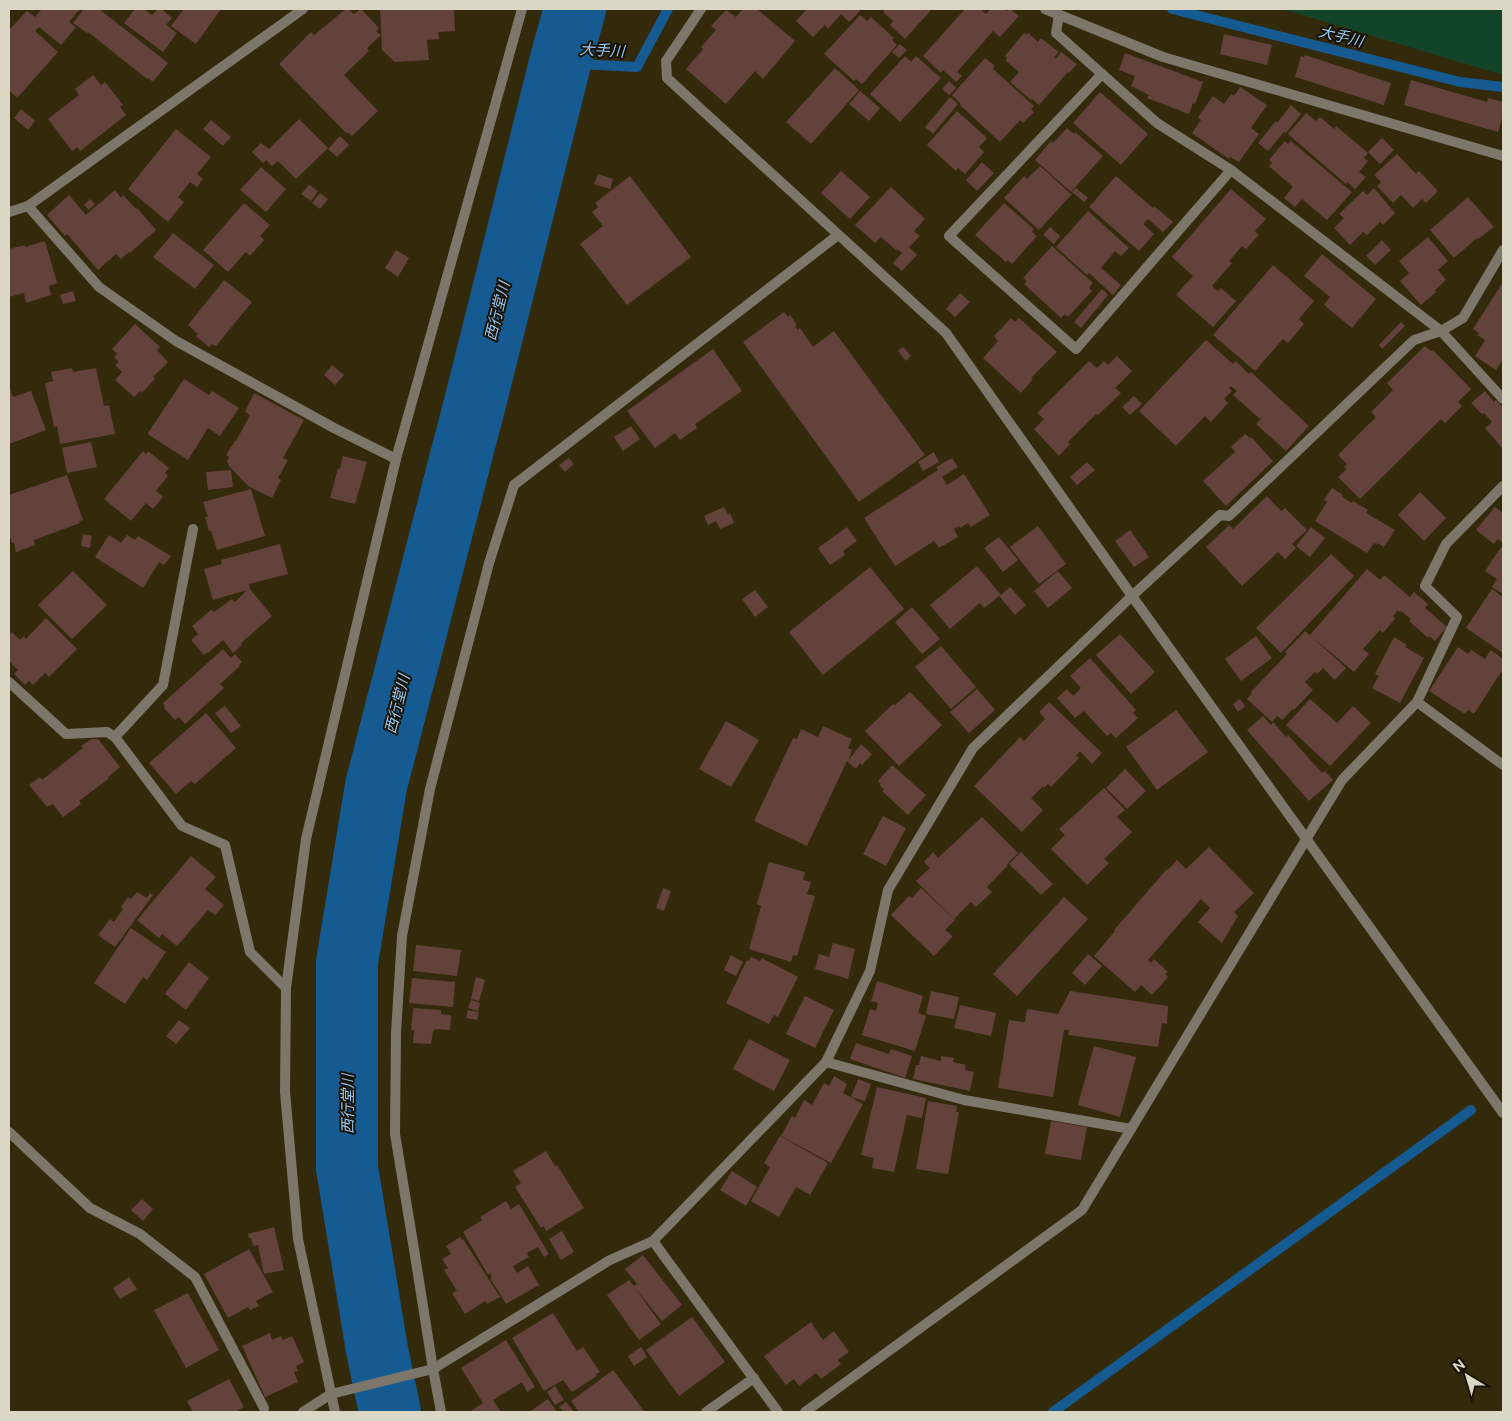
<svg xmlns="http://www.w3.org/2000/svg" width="1512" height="1421" font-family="'Public Sans','Noto Sans JP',sans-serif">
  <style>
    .green { fill: #124429 }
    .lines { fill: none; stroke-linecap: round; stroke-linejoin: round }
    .stream { stroke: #165a92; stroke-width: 10 }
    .river { stroke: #165a92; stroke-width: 62 }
    .building { fill: #63423c }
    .service { stroke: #7c776a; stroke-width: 10 }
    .minor { stroke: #7c776a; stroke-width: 10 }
    .labels { text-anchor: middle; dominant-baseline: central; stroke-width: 4; stroke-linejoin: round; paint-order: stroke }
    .water-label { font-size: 15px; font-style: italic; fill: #97c8f8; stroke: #171206 }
  </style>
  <rect width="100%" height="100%" fill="#33290b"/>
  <polygon class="green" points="1282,9 1503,9 1503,75"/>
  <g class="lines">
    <g class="stream">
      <polyline points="1172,9 1460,82 1503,87"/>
      <polyline points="560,63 637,67 668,9"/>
      <polyline points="1053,1412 1471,1110"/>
    </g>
    <polyline class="river" points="390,1412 377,1350 347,1168 347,962 376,786 478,391 560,63 575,9"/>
  </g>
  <g class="building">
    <polygon points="42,9 80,9 69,22 76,27 61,45 39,27 35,31 58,52 17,98 9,90 9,30 27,11 35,17"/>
    <polygon points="84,9 99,9 168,63 153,82 148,78 147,79 88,32 87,33 73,23"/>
    <polygon points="135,9 144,9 152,15 158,9 161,9 172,18 166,25 177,33 163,52 124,23"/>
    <polygon points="184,9 221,9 196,44 171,26"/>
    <polygon points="346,9 348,9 354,14 361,9 379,28 376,31 381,35 367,48 369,51 344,75 378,111 352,136 347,132 346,133 279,64 311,32 314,35"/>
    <polygon points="380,9 454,9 455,31 438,32 439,39 427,40 429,60 395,62 382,50"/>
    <polygon points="743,9 757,9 795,41 763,79 755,71 726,104 686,69 703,49 701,47 716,30 711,26 726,10 736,17"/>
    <polygon points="807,9 857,9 860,11 849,22 841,14 828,29 825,25 813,37 796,21"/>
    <polygon points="886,9 932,9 905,39 890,25 893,21 883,12"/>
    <polygon points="965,9 980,9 986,14 991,9 1004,9 1007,11 1010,9 1019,16 1000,37 993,31 957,72 962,76 956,82 943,70 941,73 923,56"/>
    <polygon points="860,15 867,21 871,17 894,38 892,40 897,45 862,84 856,79 854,81 824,54"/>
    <polygon points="1024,33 1027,35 1028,33 1038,42 1041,38 1059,52 1054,57 1056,59 1061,52 1077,64 1069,73 1068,72 1039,105 1032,99 1031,100 1010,82 1019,72 1006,61 1007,58 1005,56"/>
    <polygon points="1224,34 1272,45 1267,65 1220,54"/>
    <polygon points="900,44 907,50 899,58 892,52"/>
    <polygon points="1125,53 1203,82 1195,104 1193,103 1189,114 1147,98 1149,95 1131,86 1135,76 1119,70"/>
    <polygon points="1305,55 1391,83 1384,105 1295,77 1301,56 1304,57"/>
    <polygon points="905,56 911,62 916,56 941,78 900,122 870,94"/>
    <polygon points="985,58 995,66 993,69 1034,106 1031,109 1034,112 1023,123 1020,120 1000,142 960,105 961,104 952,95"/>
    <polygon points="835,68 859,90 811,144 786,122"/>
    <polygon points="93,75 101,85 105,82 123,105 120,107 126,115 80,151 77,147 72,151 48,119 79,95 75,89"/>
    <polygon points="1411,80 1487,102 1488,98 1503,102 1503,115 1498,132 1404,105"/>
    <polygon points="949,81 956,88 949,95 942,89"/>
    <polygon points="1240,87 1267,105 1251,128 1259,134 1239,162 1230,157 1229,159 1192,133 1201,120 1198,117 1213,96 1224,104 1231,94 1234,96"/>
    <polygon points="860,91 880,108 869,121 849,104"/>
    <polygon points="1100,92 1148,134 1121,165 1073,123"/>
    <polygon points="950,97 958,104 933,134 925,127"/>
    <polygon points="1291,105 1301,114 1286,133 1284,132 1268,151 1258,143 1276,121 1277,123"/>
    <polygon points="21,109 35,121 28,130 14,118"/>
    <polygon points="957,111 987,138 979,147 984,152 965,174 958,168 956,171 927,145"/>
    <polygon points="1306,113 1316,121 1320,117 1334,129 1336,126 1368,153 1364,158 1368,161 1359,172 1366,177 1355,189 1347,182 1346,184 1288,134"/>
    <polygon points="299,119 328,148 296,179 278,161 272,166 266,160 263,163 252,152 261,143 269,149"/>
    <polygon points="211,120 231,137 223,146 203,129"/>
    <polygon points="1067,128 1074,134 1075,132 1103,156 1071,192 1035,160 1051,141 1053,143"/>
    <polygon points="176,129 211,157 197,174 203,179 197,187 190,182 178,197 184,202 168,222 128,189"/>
    <polygon points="340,136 349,145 337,157 328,149"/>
    <polygon points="1382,138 1394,150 1380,164 1368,152"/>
    <polygon points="1285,141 1288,144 1291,141 1352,192 1327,220 1302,199 1295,207 1284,198 1293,187 1269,166 1272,163 1269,160"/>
    <polygon points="1397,154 1416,174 1419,171 1438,191 1426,203 1422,199 1413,208 1401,195 1393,203 1377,186 1381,182 1374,175"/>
    <polygon points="982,162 994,173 977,191 966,180"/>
    <polygon points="1040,166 1070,193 1068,195 1071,193 1072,194 1039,230 1004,198 1024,176 1027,179"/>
    <polygon points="261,167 286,189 266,212 240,190"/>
    <polygon points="841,171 870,197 850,219 821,193"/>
    <polygon points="598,174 613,179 610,189 594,184"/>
    <polygon points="630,176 691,257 627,305 580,244 603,226 592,212 598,207 595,203"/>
    <polygon points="1116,176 1153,208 1154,206 1173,222 1163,232 1148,219 1143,224 1154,234 1139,251 1089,207"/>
    <polygon points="309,185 318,191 311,201 301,194"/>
    <polygon points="891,187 925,219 914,231 920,236 909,247 917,255 902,271 893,263 902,253 897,249 896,250 881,237 875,243 855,225"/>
    <polygon points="1076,188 1088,198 1084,202 1072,192"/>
    <polygon points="1374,188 1395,213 1383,225 1380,222 1367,235 1363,232 1350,245 1334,228 1344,218 1339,214 1363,191 1367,195"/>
    <polygon points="1231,189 1266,219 1255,231 1259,235 1246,249 1242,246 1229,261 1232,263 1212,286 1218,291 1221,288 1236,301 1213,327 1176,295 1193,276 1172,257"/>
    <polygon points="115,190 121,198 123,195 136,209 137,208 156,230 130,253 129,252 121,259 116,254 98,270 67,234 65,236 47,215 69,195 86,215"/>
    <polygon points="320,193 328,199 320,209 312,203"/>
    <polygon points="1468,197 1494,227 1478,239 1477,238 1454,258 1430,230"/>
    <polygon points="90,199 95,204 89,210 84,205"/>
    <polygon points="244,203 270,225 260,236 264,240 250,256 246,252 228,272 203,250"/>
    <polygon points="1004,203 1034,229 1032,232 1037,236 1012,264 1008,260 1006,262 975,235"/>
    <polygon points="1088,211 1129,248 1121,256 1115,251 1101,268 1121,285 1113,295 1089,273 1087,275 1056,247"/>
    <polygon points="1050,227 1060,236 1054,244 1043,235"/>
    <polygon points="173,233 214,265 195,289 153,257"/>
    <polygon points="1428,237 1448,261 1438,270 1446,280 1435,290 1436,292 1421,305 1400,281 1409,273 1399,261"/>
    <polygon points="1382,240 1391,250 1375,265 1366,256"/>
    <polygon points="45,241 57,283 49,286 51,295 26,303 24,293 9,297 9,249 25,245 25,247"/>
    <polygon points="1052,246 1093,283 1089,288 1092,291 1068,317 1065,314 1061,318 1024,284 1027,281 1023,278"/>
    <polygon points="396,250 409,258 398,277 385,268"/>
    <polygon points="1322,254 1376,299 1352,328 1324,305 1330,297 1304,276"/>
    <polygon points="1273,265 1314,301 1299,319 1304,324 1288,343 1283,339 1255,371 1213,335"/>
    <polygon points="224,280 252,302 216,346 212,344 209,347 196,336 198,334 188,325"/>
    <polygon points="1503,282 1503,359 1496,370 1475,356 1485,340 1477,335 1479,333 1473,329"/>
    <polygon points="1102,289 1108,295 1081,328 1074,322"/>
    <polygon points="73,291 76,301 63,304 60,295"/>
    <polygon points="960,293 970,302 955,317 946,309"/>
    <polygon points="784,312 788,317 790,315 797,325 795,326 798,330 800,328 813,347 834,331 925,455 859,502 743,342"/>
    <polygon points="1011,318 1015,322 1019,318 1057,352 1031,378 1033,379 1021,393 983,358 998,341 994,336"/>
    <polygon points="1401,322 1405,326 1382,349 1379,345"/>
    <polygon points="135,324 160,347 157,350 168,362 153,377 155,379 142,393 140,391 134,397 115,380 122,372 115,365 119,362 114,357 117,354 112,349"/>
    <polygon points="1206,340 1233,364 1236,361 1249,374 1251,372 1309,426 1286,451 1256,424 1263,417 1260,419 1233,395 1237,391 1231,386 1229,388 1232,391 1224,399 1228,403 1211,422 1205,416 1176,446 1139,411"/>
    <polygon points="1425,346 1431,351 1433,350 1471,389 1458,402 1462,406 1445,423 1441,419 1360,499 1338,477 1347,469 1344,467 1347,464 1338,455 1376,417 1371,412 1393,390 1387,383"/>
    <polygon points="903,347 911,356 906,361 898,351"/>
    <polygon points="713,349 742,391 695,424 697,428 680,440 675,433 655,448 627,411"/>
    <polygon points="1117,356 1132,371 1115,388 1121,393 1098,415 1096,414 1068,442 1070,444 1059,456 1034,429 1044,419 1037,413 1089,361 1097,368 1104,361 1108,365"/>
    <polygon points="332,365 344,375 335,385 324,375"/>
    <polygon points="72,368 73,372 96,368 104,406 109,405 115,434 60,444 57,426 54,427 45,383 53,381 51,372"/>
    <polygon points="184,379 209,395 212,391 239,408 220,436 208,428 188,460 149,435 148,433"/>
    <polygon points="9,386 13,397 31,391 46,430 9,444"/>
    <polygon points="1485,391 1494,402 1496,400 1503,408 1503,449 1485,428 1492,422 1484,413 1482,414 1471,403"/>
    <polygon points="254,393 304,420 283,458 288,460 278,478 281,480 272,498 248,486 228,465 229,464 227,462 229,457 226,455 235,441 236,441 250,415 245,412"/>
    <polygon points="1134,396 1142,404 1130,415 1122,407"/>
    <polygon points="631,426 640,439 623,451 614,437"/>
    <polygon points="1245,434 1250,438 1251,437 1273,461 1226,506 1203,481 1235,452 1231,447"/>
    <polygon points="91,442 97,467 67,473 62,448"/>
    <polygon points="143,451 146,454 148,451 169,468 165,473 168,476 156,491 163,497 153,509 146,503 131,521 104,499"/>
    <polygon points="934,452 939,462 923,471 918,462"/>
    <polygon points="343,456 367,462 355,504 330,498 338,468 340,469"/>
    <polygon points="569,458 574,464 565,472 559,465"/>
    <polygon points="952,458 958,467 942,477 947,485 964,474 990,515 971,527 968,523 960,528 959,526 954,529 958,537 939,548 934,541 895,566 864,518 938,470 936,467"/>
    <polygon points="1087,462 1095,470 1077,485 1070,477"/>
    <polygon points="231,470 233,487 208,490 206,472"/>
    <polygon points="67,475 83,520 79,521 80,523 34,540 35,545 16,552 14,543 12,543 10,537 9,538 9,495"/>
    <polygon points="1332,488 1343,495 1342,497 1352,503 1353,501 1368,510 1366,513 1395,530 1384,547 1377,543 1377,545 1374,543 1367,553 1315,521 1327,502 1324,500"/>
    <polygon points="251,489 265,536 217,550 211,531 209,531 205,517 208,517 203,502"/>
    <polygon points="1420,492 1446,518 1424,541 1398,515"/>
    <polygon points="1267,496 1281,511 1285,508 1307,530 1292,544 1296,548 1285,559 1278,552 1242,586 1206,547 1229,525 1233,529"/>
    <polygon points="724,507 728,515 730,513 734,523 720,529 716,521 708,525 704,516"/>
    <polygon points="1495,507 1503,513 1503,543 1498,539 1494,544 1476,530"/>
    <polygon points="1038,526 1066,564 1039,584 1010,547"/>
    <polygon points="847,527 857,541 843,551 845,555 830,565 818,548"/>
    <polygon points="1311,527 1325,538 1310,557 1296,546"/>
    <polygon points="1130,530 1149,557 1134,567 1115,541"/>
    <polygon points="83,534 92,536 90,548 81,546"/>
    <polygon points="109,535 121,543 127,535 135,540 138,536 171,556 164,565 159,562 143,588 95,557"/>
    <polygon points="999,537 1018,560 1003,572 984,548"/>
    <polygon points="280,544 288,574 249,584 250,589 272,616 241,643 242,645 233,653 223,640 208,653 208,652 204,655 191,640 198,634 192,626 211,610 214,612 232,599 235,602 247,590 213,600 204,569 222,564 221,560"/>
    <polygon points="1501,547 1503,548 1503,594 1492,587 1497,579 1485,571"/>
    <polygon points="1331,554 1354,576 1281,653 1256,628"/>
    <polygon points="977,566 1001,595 1010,587 1026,605 1015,615 999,596 984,608 980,603 950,629 930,605"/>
    <polygon points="870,567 904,609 823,675 789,632"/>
    <polygon points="1367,569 1380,580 1384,575 1410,597 1414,592 1428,604 1425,608 1447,627 1435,641 1429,636 1428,638 1409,621 1411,619 1401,611 1400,612 1398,610 1393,616 1395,619 1383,633 1380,630 1363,649 1369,654 1354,672 1312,637 1346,668 1335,680 1323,668 1317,674 1315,672 1305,682 1313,690 1294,710 1293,709 1282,720 1279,717 1277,716 1272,722 1247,699 1252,693 1251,692 1287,654 1285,652 1305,631 1310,635"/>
    <polygon points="73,571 107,605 72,639 38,605"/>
    <polygon points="1058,571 1072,588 1048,608 1034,591"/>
    <polygon points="1492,589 1503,597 1503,653 1466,628"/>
    <polygon points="755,590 768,607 755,617 742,599"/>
    <polygon points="912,607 940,639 922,654 895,622"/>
    <polygon points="46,618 77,649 49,677 45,673 33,685 29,681 25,685 14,674 18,670 9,661 9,635 12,632 20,640 24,636 26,639"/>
    <polygon points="1120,634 1155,672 1131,694 1096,655"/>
    <polygon points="1256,636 1272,658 1241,681 1225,659"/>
    <polygon points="1394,637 1407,645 1405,647 1424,658 1400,703 1372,688 1379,676 1375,674"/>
    <polygon points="941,646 976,687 951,709 915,667"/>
    <polygon points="1458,647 1468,654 1471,650 1485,659 1491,650 1503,659 1503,673 1501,672 1474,714 1468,710 1465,714 1429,691"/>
    <polygon points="223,649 231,658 235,654 242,662 239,665 240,666 220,684 224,688 185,724 179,717 175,720 164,708 165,707 163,703"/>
    <polygon points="1090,658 1136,710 1133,713 1138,718 1116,738 1111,733 1107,736 1084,711 1075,718 1057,698 1067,689 1073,696 1081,688 1070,676"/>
    <polygon points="977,689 995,710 969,733 950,712"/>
    <polygon points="910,692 942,725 899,766 865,731 893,704 895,705"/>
    <polygon points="1240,699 1245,706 1238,712 1233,704"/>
    <polygon points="1310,699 1337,723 1353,706 1371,723 1330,766 1286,725"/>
    <polygon points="1049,702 1102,753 1092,764 1080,751 1076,756 1079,758 1051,787 1048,784 1044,788 1043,786 1031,798 1043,810 1022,832 974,786 1020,737 1024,741 1045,719 1039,712"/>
    <polygon points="225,706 241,726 231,733 215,713"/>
    <polygon points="1176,710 1208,752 1157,790 1126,747"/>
    <polygon points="206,713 236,748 195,784 191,781 176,794 149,763"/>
    <polygon points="1263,716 1271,725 1273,722 1286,737 1288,735 1322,773 1325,771 1333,780 1309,801 1247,730"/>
    <polygon points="726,721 759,740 731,787 699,769"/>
    <polygon points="823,726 852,739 848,748 852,750 848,761 861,744 872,754 862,765 860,763 856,769 847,761 807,846 754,821 793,738 797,739 801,729 818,737"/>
    <polygon points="91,739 98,739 120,767 108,777 108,779 79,801 81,804 63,817 53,804 47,807 29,785 40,777 42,780 83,748 81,746"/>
    <polygon points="892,765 926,795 908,815 882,791 884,789 879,785 881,784 878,781"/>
    <polygon points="1125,769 1146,791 1127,809 1106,788"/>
    <polygon points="1104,788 1125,810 1117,817 1132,832 1104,859 1109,863 1087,885 1051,849 1065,835 1059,829"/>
    <polygon points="883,816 906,828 886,866 863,854"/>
    <polygon points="982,817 1018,853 1007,864 1008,865 987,887 992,892 976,907 971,902 954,919 916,881 930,868 924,862 933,852 938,858"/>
    <polygon points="1209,847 1254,893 1234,912 1238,916 1222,943 1198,922 1210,908 1201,899 1148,960 1151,963 1154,959 1168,972 1165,974 1168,977 1152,995 1141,985 1135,992 1094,956 1115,931 1114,930 1167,869 1168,870 1177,860 1186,869"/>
    <polygon points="1021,852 1053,884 1041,895 1009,864"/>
    <polygon points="191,856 216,877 205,889 224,905 215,915 208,910 177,946 162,934 159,938 137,920"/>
    <polygon points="769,862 805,872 803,880 811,882 807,894 815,896 797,956 793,955 791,962 749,949 761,906 757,904"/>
    <polygon points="663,888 671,891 664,911 656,908"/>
    <polygon points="921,888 955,920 945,930 953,936 934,956 891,915 909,896 912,898"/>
    <polygon points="137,892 147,898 150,893 153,895 115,947 98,935 110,919 114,922 123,909 121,907 128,897 131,899"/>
    <polygon points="1064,897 1088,919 1017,996 993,974"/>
    <polygon points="131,928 166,952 147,980 143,977 125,1004 94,983"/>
    <polygon points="833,943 855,949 848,979 815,969 819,954 829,957"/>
    <polygon points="416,945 461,950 457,976 413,971"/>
    <polygon points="1088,954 1102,966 1085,985 1072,973"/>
    <polygon points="731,955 743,962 736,976 724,970"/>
    <polygon points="751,957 760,961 762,958 798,977 778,1017 774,1015 769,1024 726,1003 747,960 749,961"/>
    <polygon points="189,962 209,978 186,1010 165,994"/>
    <polygon points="476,977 485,980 479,1001 471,999"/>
    <polygon points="412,978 455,982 453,1007 409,1003"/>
    <polygon points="877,981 923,996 918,1013 926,1016 915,1051 862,1035 870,1009 876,1011 878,1003 871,1001"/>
    <polygon points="931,991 959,997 954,1019 926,1014"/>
    <polygon points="1070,991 1168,1006 1167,1024 1162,1023 1158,1047 1068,1035 1069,1030 1064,1030 1053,1097 998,1088 1009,1020 1025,1022 1027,1009 1058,1014"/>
    <polygon points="805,996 834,1010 815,1048 786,1034"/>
    <polygon points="471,1000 480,1003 478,1011 468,1008"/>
    <polygon points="960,1005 996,1013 991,1036 954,1028"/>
    <polygon points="413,1008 441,1010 441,1014 451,1015 450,1030 435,1029 434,1031 433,1031 431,1044 413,1043 414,1030 411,1030"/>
    <polygon points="468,1010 479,1012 477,1020 466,1018"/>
    <polygon points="179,1020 190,1028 176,1044 166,1036"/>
    <polygon points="749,1039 790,1060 774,1091 733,1069"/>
    <polygon points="856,1043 889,1054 891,1049 912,1056 905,1078 850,1059"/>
    <polygon points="1094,1046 1136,1057 1120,1117 1078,1105"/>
    <polygon points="921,1056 941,1061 941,1056 954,1058 953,1062 966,1065 965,1070 974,1072 970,1091 913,1079 916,1065 919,1065"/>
    <polygon points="834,1076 847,1084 843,1093 863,1104 831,1163 781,1136 792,1116 795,1118 804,1100 812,1105 824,1083 829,1086"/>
    <polygon points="858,1079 871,1084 865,1101 851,1097"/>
    <polygon points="877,1087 926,1098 922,1118 907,1115 894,1172 872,1168 874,1158 861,1155"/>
    <polygon points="928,1101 957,1106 956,1112 959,1112 948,1174 916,1169"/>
    <polygon points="1051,1121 1087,1127 1081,1160 1045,1154"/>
    <polygon points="780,1136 828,1163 810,1195 796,1187 779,1217 751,1201 770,1167 764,1163"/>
    <polygon points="546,1151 555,1166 557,1165 584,1208 546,1231 544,1226 541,1228 515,1187 521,1183 513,1171"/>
    <polygon points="732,1171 757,1187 746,1206 720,1190"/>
    <polygon points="142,1199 153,1209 143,1221 131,1210"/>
    <polygon points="506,1201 511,1209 519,1204 549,1254 544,1257 538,1247 527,1253 529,1257 513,1266 517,1273 528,1266 539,1285 506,1304 490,1278 492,1277 490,1273 488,1275 463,1232 482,1220 480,1217"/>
    <polygon points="274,1227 284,1270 264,1274 258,1245 253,1246 251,1238 249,1238 248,1234"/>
    <polygon points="562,1231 574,1252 561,1260 549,1239"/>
    <polygon points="460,1237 462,1240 463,1239 500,1297 487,1304 485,1301 465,1314 452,1293 457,1291 444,1270 448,1268 442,1259 451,1254 446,1246"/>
    <polygon points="249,1249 273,1292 256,1301 259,1306 250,1310 248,1307 228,1318 204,1274"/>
    <polygon points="643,1255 682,1305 662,1321 635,1288 661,1324 639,1340 607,1295 629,1280 634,1286 637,1284 625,1269"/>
    <polygon points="129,1277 137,1289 120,1299 113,1288"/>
    <polygon points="188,1293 219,1350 186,1368 154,1310"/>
    <polygon points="553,1313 577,1351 583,1347 600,1372 596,1374 597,1376 572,1392 563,1380 544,1391 512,1338"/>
    <polygon points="692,1317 725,1362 679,1396 646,1350"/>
    <polygon points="811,1322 823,1340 834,1331 849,1352 838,1360 841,1364 821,1379 816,1373 799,1386 794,1379 786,1385 764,1356"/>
    <polygon points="270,1333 272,1340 281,1336 283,1340 292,1336 304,1362 296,1366 298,1371 294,1372 298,1382 265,1397 242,1346"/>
    <polygon points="506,1340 535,1387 527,1392 522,1382 493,1400 501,1412 469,1412 483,1403 461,1368"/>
    <polygon points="641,1347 647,1357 634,1366 628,1356"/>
    <polygon points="613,1370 645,1412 579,1412 571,1401"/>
    <polygon points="229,1379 244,1407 235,1412 193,1412 187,1401"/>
    <polygon points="555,1386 564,1400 555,1405 547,1392"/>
    <polygon points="548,1399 557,1412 529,1412"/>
    <polygon points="566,1402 574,1412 564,1412 559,1407"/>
  </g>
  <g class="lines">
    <g class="service">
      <polyline points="9,682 66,734 107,732 115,737"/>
      <polyline points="9,1132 90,1208 140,1234 195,1277 264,1408"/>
    </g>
    <g class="minor">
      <polyline points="701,9 666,61 667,78 946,333 1132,596 1503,1113"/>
      <polyline points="1045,9 1163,57 1503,156"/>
      <polyline points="1059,15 1056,33 1157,123 1231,170 1441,331 1503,399"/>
      <polyline points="1102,74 949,236 1076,349 1231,170"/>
      <polyline points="28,206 99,287 176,341 334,428 396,459"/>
      <polyline points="9,212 28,206 303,9"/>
      <polyline points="193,529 163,685 115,737 182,826 225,845 250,952 286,988"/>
      <polyline points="1417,702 1457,617 1425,586 1446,544 1503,486"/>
      <polyline points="826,1062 964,1100 1131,1129"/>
      <polyline points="653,1241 778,1412"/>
      <polyline points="303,1412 331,1394 433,1369 610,1260 653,1241 826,1062 870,971 888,890 973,748 1132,596 1220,515 1229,516 1414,340 1441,331 1463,318 1503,250"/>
      <polyline points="335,1412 298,1239 285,1092 286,988 306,839 396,459 522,9"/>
      <polyline points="441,1412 433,1369 413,1243 395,1134 396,1033 402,936 430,789 489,563 514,485 838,235"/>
      <polyline points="706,1412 754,1378"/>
      <polyline points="805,1412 1082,1210 1342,780 1417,702 1503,765"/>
    </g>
  </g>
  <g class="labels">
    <g class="water-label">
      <text transform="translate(1341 36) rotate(14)">大手川</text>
      <text transform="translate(602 50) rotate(3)">大手川</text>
      <text transform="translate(497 311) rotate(-76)">西行堂川</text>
      <text transform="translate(397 704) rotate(-76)">西行堂川</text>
      <text transform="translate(347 1104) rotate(-90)">西行堂川</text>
    </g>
  </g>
  <rect width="1512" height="1421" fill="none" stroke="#dcd6c5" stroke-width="20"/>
  <g transform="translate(1467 1376) rotate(322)" stroke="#171206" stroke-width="4" paint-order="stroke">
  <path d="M0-4L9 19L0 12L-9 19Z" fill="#dcd6c5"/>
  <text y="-8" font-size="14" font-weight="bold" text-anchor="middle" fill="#dcd6c5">N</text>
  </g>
</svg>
